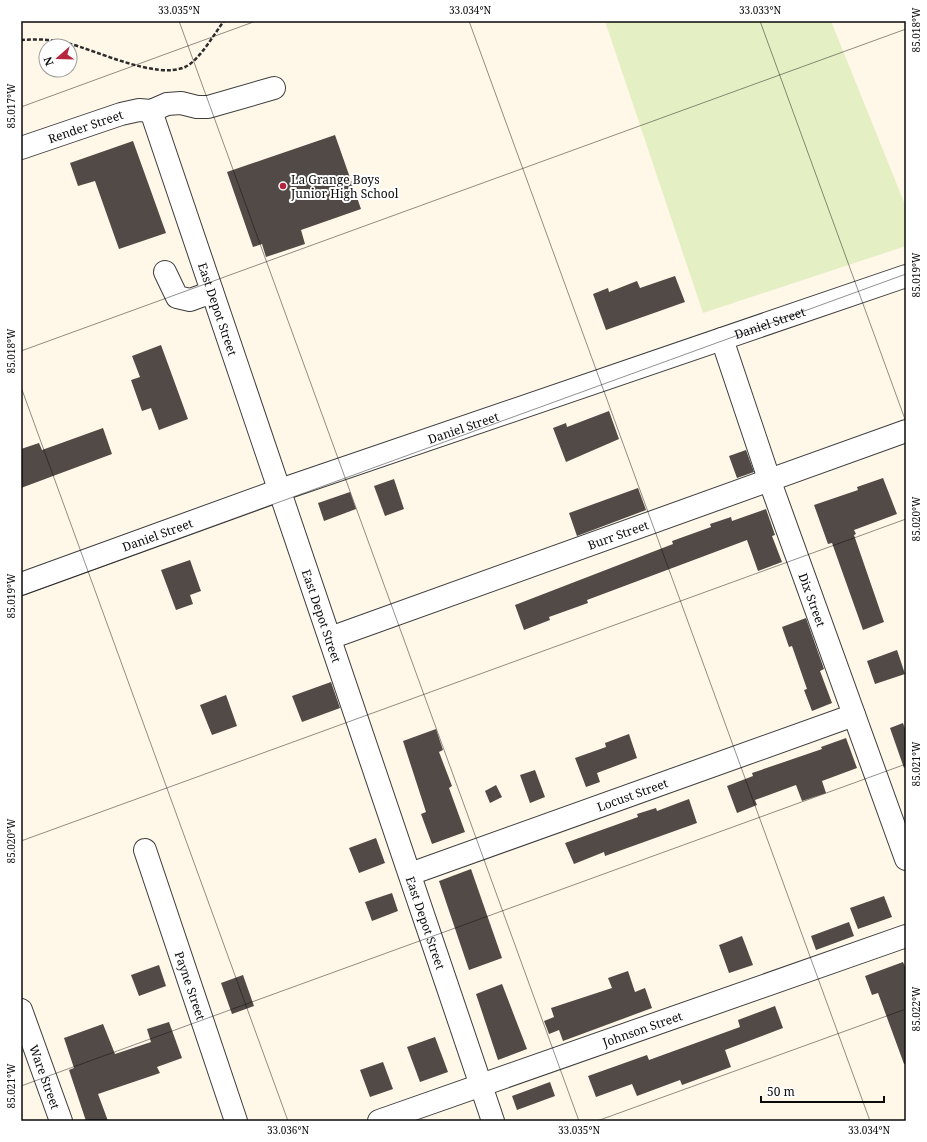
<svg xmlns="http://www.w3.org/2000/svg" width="927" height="1142" font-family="'Noto Serif',serif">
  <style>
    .pitch { fill: #e5efc4 }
    .building { fill: #524a46 }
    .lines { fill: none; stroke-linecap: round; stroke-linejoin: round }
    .minor-casing { stroke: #3d3d3d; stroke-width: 24 }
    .path { stroke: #2c2c2c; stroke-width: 2.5; stroke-dasharray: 4 2; stroke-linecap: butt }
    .minor { stroke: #fff; stroke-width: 22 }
    .ticks { fill: none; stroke: #0a0a0a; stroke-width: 1; stroke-opacity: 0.45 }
    .poi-dot { fill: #b7243d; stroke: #fff; stroke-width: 1.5 }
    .labels { text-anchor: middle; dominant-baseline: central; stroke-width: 4; stroke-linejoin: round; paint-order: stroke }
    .street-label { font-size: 12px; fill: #0a0a0a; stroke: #fff }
    .poi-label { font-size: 12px; fill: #0a0a0a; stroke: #fff; text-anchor: start }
    .neatline { fill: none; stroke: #0a0a0a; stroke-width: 1.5 }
    .ticks-label { font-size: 10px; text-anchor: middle; fill: #0a0a0a }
  </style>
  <rect width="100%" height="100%" fill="#fff7e7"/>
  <polygon class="pitch" points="605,21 831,21 906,207 906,246 703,313"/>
  <g class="building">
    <polygon points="335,135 361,209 301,230 305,244 266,257 262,244 253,247 227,172"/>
    <polygon points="133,141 166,233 119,249 95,181 78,186 70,163"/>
    <polygon points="675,276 685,302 606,330 593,294 608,288 609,292 637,281 640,288"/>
    <polygon points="161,345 188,419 159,430 151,408 142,411 131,380 140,377 132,356"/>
    <polygon points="609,411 619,439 566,462 553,428 566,423 567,427"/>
    <polygon points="103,428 112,454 21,488 21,449 39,443 42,450"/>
    <polygon points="746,450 754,472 737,478 729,456"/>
    <polygon points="883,478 897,514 854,530 856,534 854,535 884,622 863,630 832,543 828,544 814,505 858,490 857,487"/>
    <polygon points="394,479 404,509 385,516 374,486"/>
    <polygon points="638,488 646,510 577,536 569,513"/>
    <polygon points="350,492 356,509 324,521 318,503"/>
    <polygon points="766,509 775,535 772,536 782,562 758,571 747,540 587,600 588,603 549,617 550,620 524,630 515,605 673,544 672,541 711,527 710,524 731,517 732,521"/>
    <polygon points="190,560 201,591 190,595 193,604 176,610 161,570"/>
    <polygon points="806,618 824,669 820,671 832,703 812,711 804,690 807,689 792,646 789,647 782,627"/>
    <polygon points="897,650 905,674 875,684 867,661"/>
    <polygon points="331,682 340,708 302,722 292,696"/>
    <polygon points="226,695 237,726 212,735 200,705"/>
    <polygon points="903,723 906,732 906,767 904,768 890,728"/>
    <polygon points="436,729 443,750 439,752 452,786 449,788 465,832 432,844 421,814 426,812 403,741"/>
    <polygon points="629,734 637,758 597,773 600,782 586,787 575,758 606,747 605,743"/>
    <polygon points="846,738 857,768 822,781 826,793 802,801 796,785 755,800 757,805 737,813 727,786 753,776 752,773 822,749 821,747"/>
    <polygon points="535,770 545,797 530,803 520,775"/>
    <polygon points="496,785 502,797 490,803 485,791"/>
    <polygon points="689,799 697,823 605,856 604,852 574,864 565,843 638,817 637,814 656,808 657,811"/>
    <polygon points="376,838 385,863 359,873 349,848"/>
    <polygon points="471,869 502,958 469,970 439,881"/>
    <polygon points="392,893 398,911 372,921 365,902"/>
    <polygon points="884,896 892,917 858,929 850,908"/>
    <polygon points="849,922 854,936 816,950 811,936"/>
    <polygon points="742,936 753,965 729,973 719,945"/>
    <polygon points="903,962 906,969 906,1064 904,1064 878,993 872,995 865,976"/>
    <polygon points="159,965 166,986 139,996 131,975"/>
    <polygon points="628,971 635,992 645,988 652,1008 563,1041 559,1030 549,1034 544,1021 554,1017 551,1008 612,988 608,978"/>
    <polygon points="243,975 254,1006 232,1014 221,983"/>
    <polygon points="502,984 527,1049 498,1060 476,994"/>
    <polygon points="775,1006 783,1028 725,1050 731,1067 682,1085 680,1080 637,1096 632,1084 596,1097 588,1076 647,1055 649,1060 740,1027 738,1020"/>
    <polygon points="169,1022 182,1058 157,1067 160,1073 98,1094 108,1121 86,1121 69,1070 74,1068 64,1038 103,1024 115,1054 151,1042 147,1029"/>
    <polygon points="435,1037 448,1072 420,1082 407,1047"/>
    <polygon points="383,1062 393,1089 370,1097 360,1070"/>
    <polygon points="550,1082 555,1096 517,1110 512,1096"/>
  </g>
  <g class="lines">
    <defs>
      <g id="minor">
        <path id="s1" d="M151,111L493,1121"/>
        <path id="s2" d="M21,148L121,114L139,110L151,111L167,104L181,103L197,107H208L274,88"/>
        <polyline points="165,272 177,297 190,300 212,292"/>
        <path id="s3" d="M722,339L769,479L906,859"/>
        <path id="s4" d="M21,584L280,490L906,276"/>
        <path id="s5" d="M330,638L906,431"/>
        <path id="s6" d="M145,850L236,1121"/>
        <path id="s7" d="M410,874L854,715"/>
        <path id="s8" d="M21,1010L61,1121"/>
        <path id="s9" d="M379,1121L906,936"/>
      </g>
    </defs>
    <use href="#minor" class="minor-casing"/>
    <path class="path" d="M21,40C36,39 52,39 67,43C96,50 156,80 185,67C199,61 214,34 224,21"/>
    <use href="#minor" class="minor"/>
  </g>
  <path class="ticks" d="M179,21L579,1121M469,21L870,1121M760,21L906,422M21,107L256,21M21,351L906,29M21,387L288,1121M21,596L906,274M21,841L906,519M21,1086L906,764M597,1121L906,1009"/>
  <circle class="poi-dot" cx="283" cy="186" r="4"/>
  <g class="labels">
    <g class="street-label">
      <text stroke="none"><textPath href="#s2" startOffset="68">Render Street</textPath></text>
      <text stroke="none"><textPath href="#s1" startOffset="209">East Depot Street</textPath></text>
      <text stroke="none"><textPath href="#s4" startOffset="793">Daniel Street</textPath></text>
      <text stroke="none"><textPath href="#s4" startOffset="469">Daniel Street</textPath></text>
      <text stroke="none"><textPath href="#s5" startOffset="306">Burr Street</textPath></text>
      <text stroke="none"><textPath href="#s4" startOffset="145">Daniel Street</textPath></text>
      <text stroke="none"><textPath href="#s3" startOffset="276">Dix Street</textPath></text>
      <text stroke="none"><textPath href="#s1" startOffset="533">East Depot Street</textPath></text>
      <text stroke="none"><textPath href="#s7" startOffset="236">Locust Street</textPath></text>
      <text stroke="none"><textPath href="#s1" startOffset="857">East Depot Street</textPath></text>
      <text stroke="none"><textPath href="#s6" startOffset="143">Payne Street</textPath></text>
      <text stroke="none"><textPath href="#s9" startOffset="279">Johnson Street</textPath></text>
      <text stroke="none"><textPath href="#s8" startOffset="71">Ware Street</textPath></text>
    </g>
    <g class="poi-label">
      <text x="291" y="179">La Grange Boys<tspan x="291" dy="14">Junior High School</tspan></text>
    </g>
  </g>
  <rect width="927" height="1142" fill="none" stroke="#ffffff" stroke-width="44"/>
  <g transform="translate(58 58) rotate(250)"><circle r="19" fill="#ffffff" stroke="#9d9d9d"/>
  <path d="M0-3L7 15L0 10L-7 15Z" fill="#b7243d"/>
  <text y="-6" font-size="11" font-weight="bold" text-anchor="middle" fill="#0a0a0a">N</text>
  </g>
  <path d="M761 1096v6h123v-6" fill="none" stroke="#0a0a0a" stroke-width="2"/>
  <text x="767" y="1096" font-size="12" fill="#0a0a0a" stroke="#ffffff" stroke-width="3" paint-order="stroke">50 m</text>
  <rect x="22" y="22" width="883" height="1098" class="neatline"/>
  <g class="ticks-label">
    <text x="179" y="14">33.035°N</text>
    <text x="470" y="14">33.034°N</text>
    <text x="760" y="14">33.033°N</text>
    <text transform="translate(916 30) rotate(-90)" y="4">85.018°W</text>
    <text transform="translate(11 106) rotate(-90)" y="4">85.017°W</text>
    <text transform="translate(916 275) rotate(-90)" y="4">85.019°W</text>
    <text transform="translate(11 351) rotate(-90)" y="4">85.018°W</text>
    <text transform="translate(916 519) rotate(-90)" y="4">85.020°W</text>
    <text transform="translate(11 596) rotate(-90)" y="4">85.019°W</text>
    <text transform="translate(916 764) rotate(-90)" y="4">85.021°W</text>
    <text transform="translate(11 841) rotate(-90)" y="4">85.020°W</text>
    <text transform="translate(916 1009) rotate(-90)" y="4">85.022°W</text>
    <text transform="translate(11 1086) rotate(-90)" y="4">85.021°W</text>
    <text x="288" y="1134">33.036°N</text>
    <text x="579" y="1134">33.035°N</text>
    <text x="869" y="1134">33.034°N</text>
  </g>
</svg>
